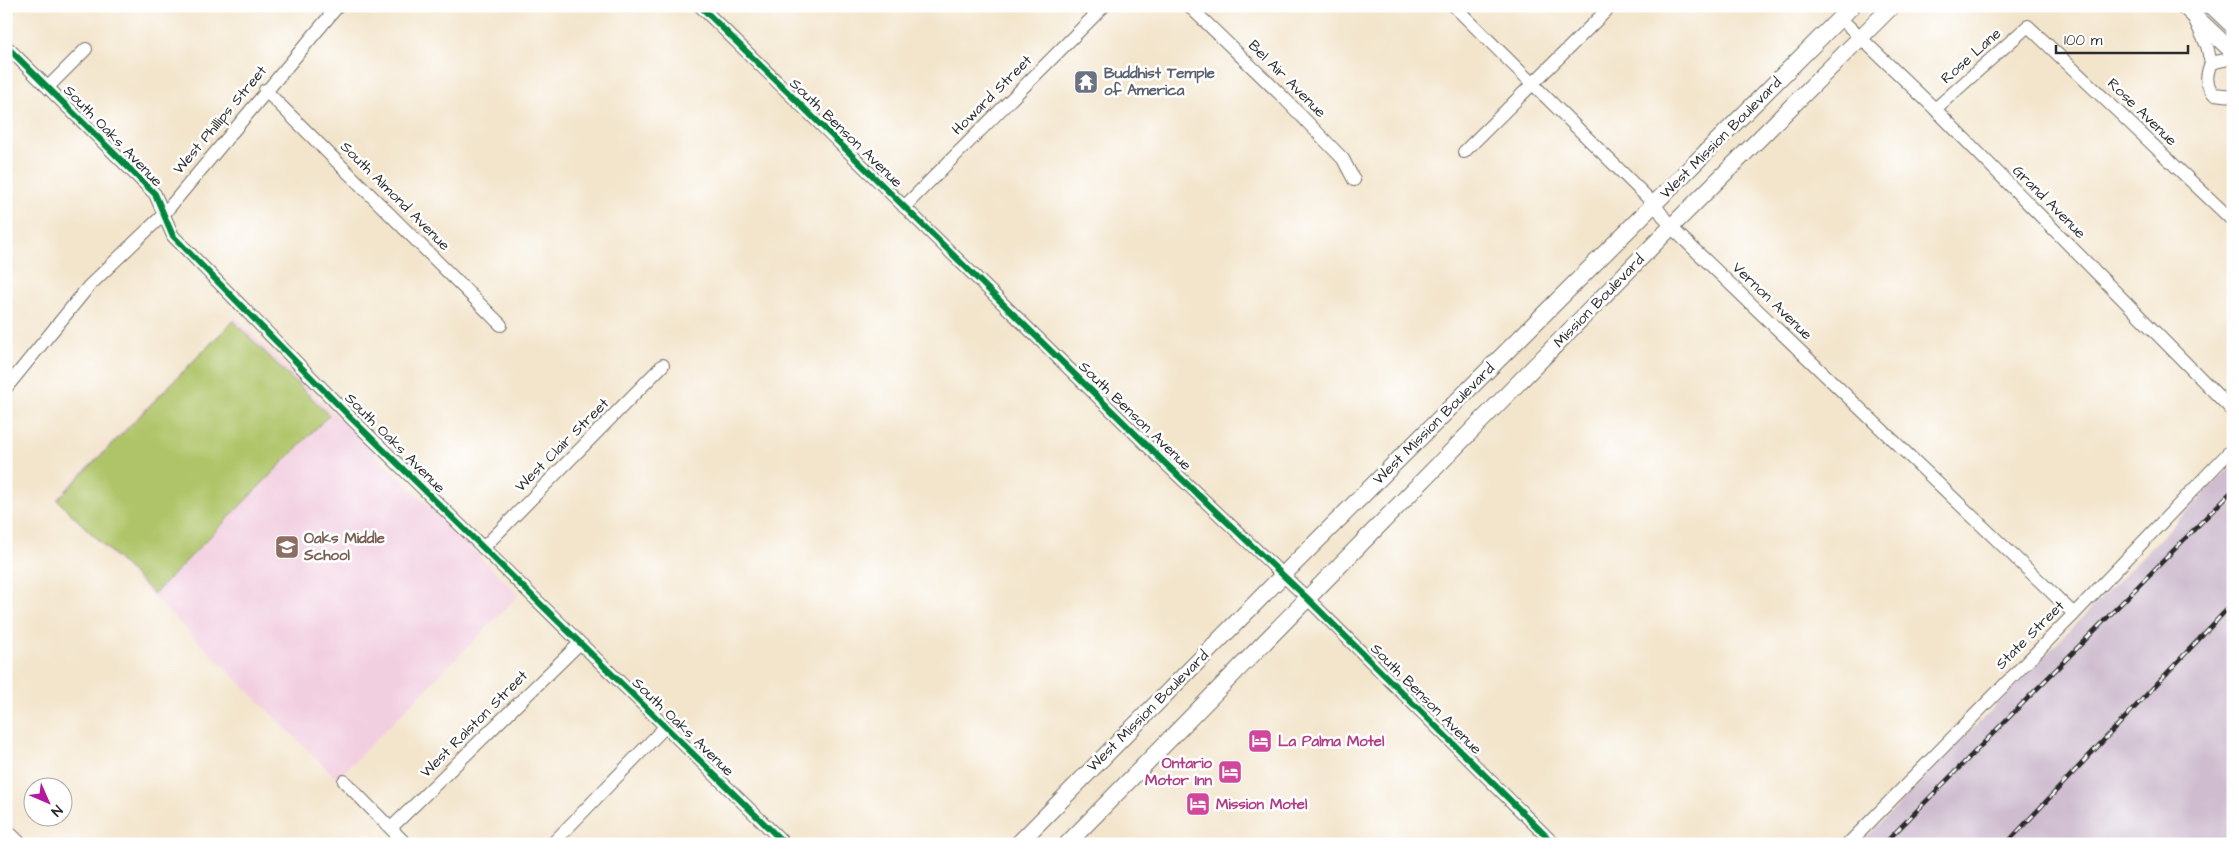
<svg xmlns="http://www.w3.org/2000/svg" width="2239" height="850" font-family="'Architects Daughter',sans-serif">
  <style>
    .built { fill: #f2cfe0 }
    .industrial { fill: #cfbdcf }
    .green { fill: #afc468; stroke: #6d784a }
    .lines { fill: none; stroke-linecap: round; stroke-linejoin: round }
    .minor-casing { stroke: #716c63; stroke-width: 14 }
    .major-casing { stroke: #716c63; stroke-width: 18 }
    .minor { stroke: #fff; stroke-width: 12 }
    .major { stroke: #fff; stroke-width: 16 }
    .rail-casing { stroke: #2b2b2b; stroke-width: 4.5 }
    .rail { stroke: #fff; stroke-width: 2.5; stroke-dasharray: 8; stroke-linecap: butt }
    .cycleway-casing { stroke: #fff; stroke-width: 9 }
    .cycleway { stroke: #00873e; stroke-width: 6 }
    .labels { text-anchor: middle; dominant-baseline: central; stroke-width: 5; stroke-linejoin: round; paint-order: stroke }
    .street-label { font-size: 15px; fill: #2b2b2b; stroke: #fff }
    .worship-label { font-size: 15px; font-weight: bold; fill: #5b616d; stroke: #fff; text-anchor: start }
    .education-label { font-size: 15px; font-weight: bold; fill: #785e54; stroke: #fff; text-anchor: start }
    .hotel-label { font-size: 15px; font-weight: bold; fill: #b23c85; stroke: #fff; text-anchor: start }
  </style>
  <rect width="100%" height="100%" fill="#fff"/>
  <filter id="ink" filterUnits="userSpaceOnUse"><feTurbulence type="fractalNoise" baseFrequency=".02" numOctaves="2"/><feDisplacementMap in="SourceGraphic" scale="10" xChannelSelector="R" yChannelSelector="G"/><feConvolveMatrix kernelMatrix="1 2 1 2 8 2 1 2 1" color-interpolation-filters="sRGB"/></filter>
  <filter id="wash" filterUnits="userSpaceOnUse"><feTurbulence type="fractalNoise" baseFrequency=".0096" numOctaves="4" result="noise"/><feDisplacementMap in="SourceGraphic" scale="20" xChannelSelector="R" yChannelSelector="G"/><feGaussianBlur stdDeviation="1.12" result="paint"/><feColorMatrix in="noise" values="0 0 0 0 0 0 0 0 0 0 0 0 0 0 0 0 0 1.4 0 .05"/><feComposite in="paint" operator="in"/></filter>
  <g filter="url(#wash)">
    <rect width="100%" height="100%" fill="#f3e5cc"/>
    <polygon class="built" points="235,317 519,595 337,779 55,499"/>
    <polygon class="industrial" points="2233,464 2233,841 2230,844 1860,844"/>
    <polygon class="green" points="233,321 329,415 154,594 57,500"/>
  </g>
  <g filter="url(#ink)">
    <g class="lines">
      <defs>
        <g id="minor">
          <polyline points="700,6 1166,464 1307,598 1554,844"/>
          <polyline points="1189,6 1283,97 1343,159 1354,180"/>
          <polyline points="1454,6 1655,205 1671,227 2074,614"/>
          <polyline points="1840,18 1935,109 2233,411"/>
          <polyline points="2194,18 2207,46 2211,63"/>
          <polyline points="6,46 155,194 173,236 351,418 785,844"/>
          <path d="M2211,63C2206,75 2205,84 2214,94L2233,96"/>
          <polyline points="2211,63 2233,58"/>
          <polyline points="48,87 86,49"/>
          <polyline points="265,90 501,325"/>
          <polyline points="1935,109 2028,26 2233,221"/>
          <polyline points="1464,152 1611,6"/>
          <polyline points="904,207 1104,6"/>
          <polyline points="6,388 89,286 163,215 338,6"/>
          <polyline points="483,548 663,365"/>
          <polyline points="344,781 406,844"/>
          <polyline points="391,828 579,644"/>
          <polyline points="6,829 21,844"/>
          <polyline points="552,844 665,727"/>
          <polyline points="1848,844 2074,614 2233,448"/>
        </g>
        <g id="major">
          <polyline points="2184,6 2233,52"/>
          <polyline points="2212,6 2233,26"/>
          <polyline points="1018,844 1283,575 1852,6"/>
          <polyline points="1067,844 1671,227 1892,6"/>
        </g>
      </defs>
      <use href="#minor" class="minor-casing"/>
      <use href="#major" class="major-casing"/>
      <use href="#minor" class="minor"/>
      <use href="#major" class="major"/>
      <defs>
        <g id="rail">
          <polyline points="1884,844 2233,490"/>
          <polyline points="2006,844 2233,603"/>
        </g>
      </defs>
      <use href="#rail" class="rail-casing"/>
      <use href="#rail" class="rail"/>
      <defs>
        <g id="cycleway">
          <polyline points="700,6 1166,464 1307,598 1554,844"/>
          <polyline points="6,46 155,194 173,236 351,418 785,844"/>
        </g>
      </defs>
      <use href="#cycleway" class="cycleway-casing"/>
      <use href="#cycleway" class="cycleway"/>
    </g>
  </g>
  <defs>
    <symbol id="temple-square" viewBox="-11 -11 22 22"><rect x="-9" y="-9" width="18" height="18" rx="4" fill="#6b7280" stroke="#fff"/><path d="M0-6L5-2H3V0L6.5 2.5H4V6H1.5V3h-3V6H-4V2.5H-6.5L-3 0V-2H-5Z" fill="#fff"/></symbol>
    <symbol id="school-square" viewBox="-11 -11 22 22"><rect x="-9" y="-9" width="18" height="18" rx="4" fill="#8d6e63" stroke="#fff"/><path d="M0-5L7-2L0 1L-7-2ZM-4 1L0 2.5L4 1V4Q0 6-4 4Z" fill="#fff"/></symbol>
    <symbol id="hotel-square" viewBox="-11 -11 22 22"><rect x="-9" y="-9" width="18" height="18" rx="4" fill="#d1479c" stroke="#fff"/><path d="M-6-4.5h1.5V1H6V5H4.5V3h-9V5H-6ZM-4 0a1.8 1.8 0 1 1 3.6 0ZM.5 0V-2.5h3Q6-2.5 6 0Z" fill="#fff"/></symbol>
  </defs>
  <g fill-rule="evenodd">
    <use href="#temple-square" x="1072" y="68" width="28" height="28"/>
    <use href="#school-square" x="273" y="533" width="28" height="28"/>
    <use href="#hotel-square" x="1246" y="727" width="28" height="28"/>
    <use href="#hotel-square" x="1216" y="758" width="28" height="28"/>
    <use href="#hotel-square" x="1184" y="790" width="28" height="28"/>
  </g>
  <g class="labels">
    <g class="street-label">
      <text transform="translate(1971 56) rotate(-42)">Rose Lane</text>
      <text transform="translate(1287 79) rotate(45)">Bel Air Avenue</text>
      <text transform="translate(992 95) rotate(-45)">Howard Street</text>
      <text transform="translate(2142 112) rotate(44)">Rose Avenue</text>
      <text transform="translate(220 120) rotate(-50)">West Phillips Street</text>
      <text transform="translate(846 133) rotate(44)">South Benson Avenue</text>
      <text transform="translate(113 136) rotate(46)">South Oaks Avenue</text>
      <text transform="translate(1721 138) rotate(-45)">West Mission Boulevard</text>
      <text transform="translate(395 196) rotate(45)">South Almond Avenue</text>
      <text transform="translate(2049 202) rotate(45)">Grand Avenue</text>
      <text transform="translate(1599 301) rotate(-46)">Mission Boulevard</text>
      <text transform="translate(1772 301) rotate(44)">Vernon Avenue</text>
      <text transform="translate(1135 416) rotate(44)">South Benson Avenue</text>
      <text transform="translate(1434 424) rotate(-45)">West Mission Boulevard</text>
      <text transform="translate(395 443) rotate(45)">South Oaks Avenue</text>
      <text transform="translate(562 445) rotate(-45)">West Clair Street</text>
      <text transform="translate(2030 635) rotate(-45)">State Street</text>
      <text transform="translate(1426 699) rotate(45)">South Benson Avenue</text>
      <text transform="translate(1148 711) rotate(-45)">West Mission Boulevard</text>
      <text transform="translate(474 724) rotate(-45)">West Ralston Street</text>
      <text transform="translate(683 727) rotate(44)">South Oaks Avenue</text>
    </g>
    <g class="worship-label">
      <text x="1104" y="73">Buddhist Temple<tspan x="1104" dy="17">of America</tspan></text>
    </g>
    <g class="education-label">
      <text x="304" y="538">Oaks Middle<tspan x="304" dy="17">School</tspan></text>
    </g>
    <g class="hotel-label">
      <text x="1278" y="741">La Palma Motel</text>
      <text x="1212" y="763" text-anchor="end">Ontario<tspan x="1212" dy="17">Motor Inn</tspan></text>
      <text x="1216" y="804">Mission Motel</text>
    </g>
  </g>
  <rect width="2239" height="850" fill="none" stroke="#fff" stroke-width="25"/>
  <g transform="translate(48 802) rotate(135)"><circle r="24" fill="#ffffff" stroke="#aaaaaa"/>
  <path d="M0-4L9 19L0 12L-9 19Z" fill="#b5179e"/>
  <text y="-8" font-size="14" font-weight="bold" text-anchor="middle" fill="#2b2b2b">N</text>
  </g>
  <path d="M2056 45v8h132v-8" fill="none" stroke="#2b2b2b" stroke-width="2.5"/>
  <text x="2064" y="45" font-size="15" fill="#2b2b2b" stroke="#ffffff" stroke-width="4" paint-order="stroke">100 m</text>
</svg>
